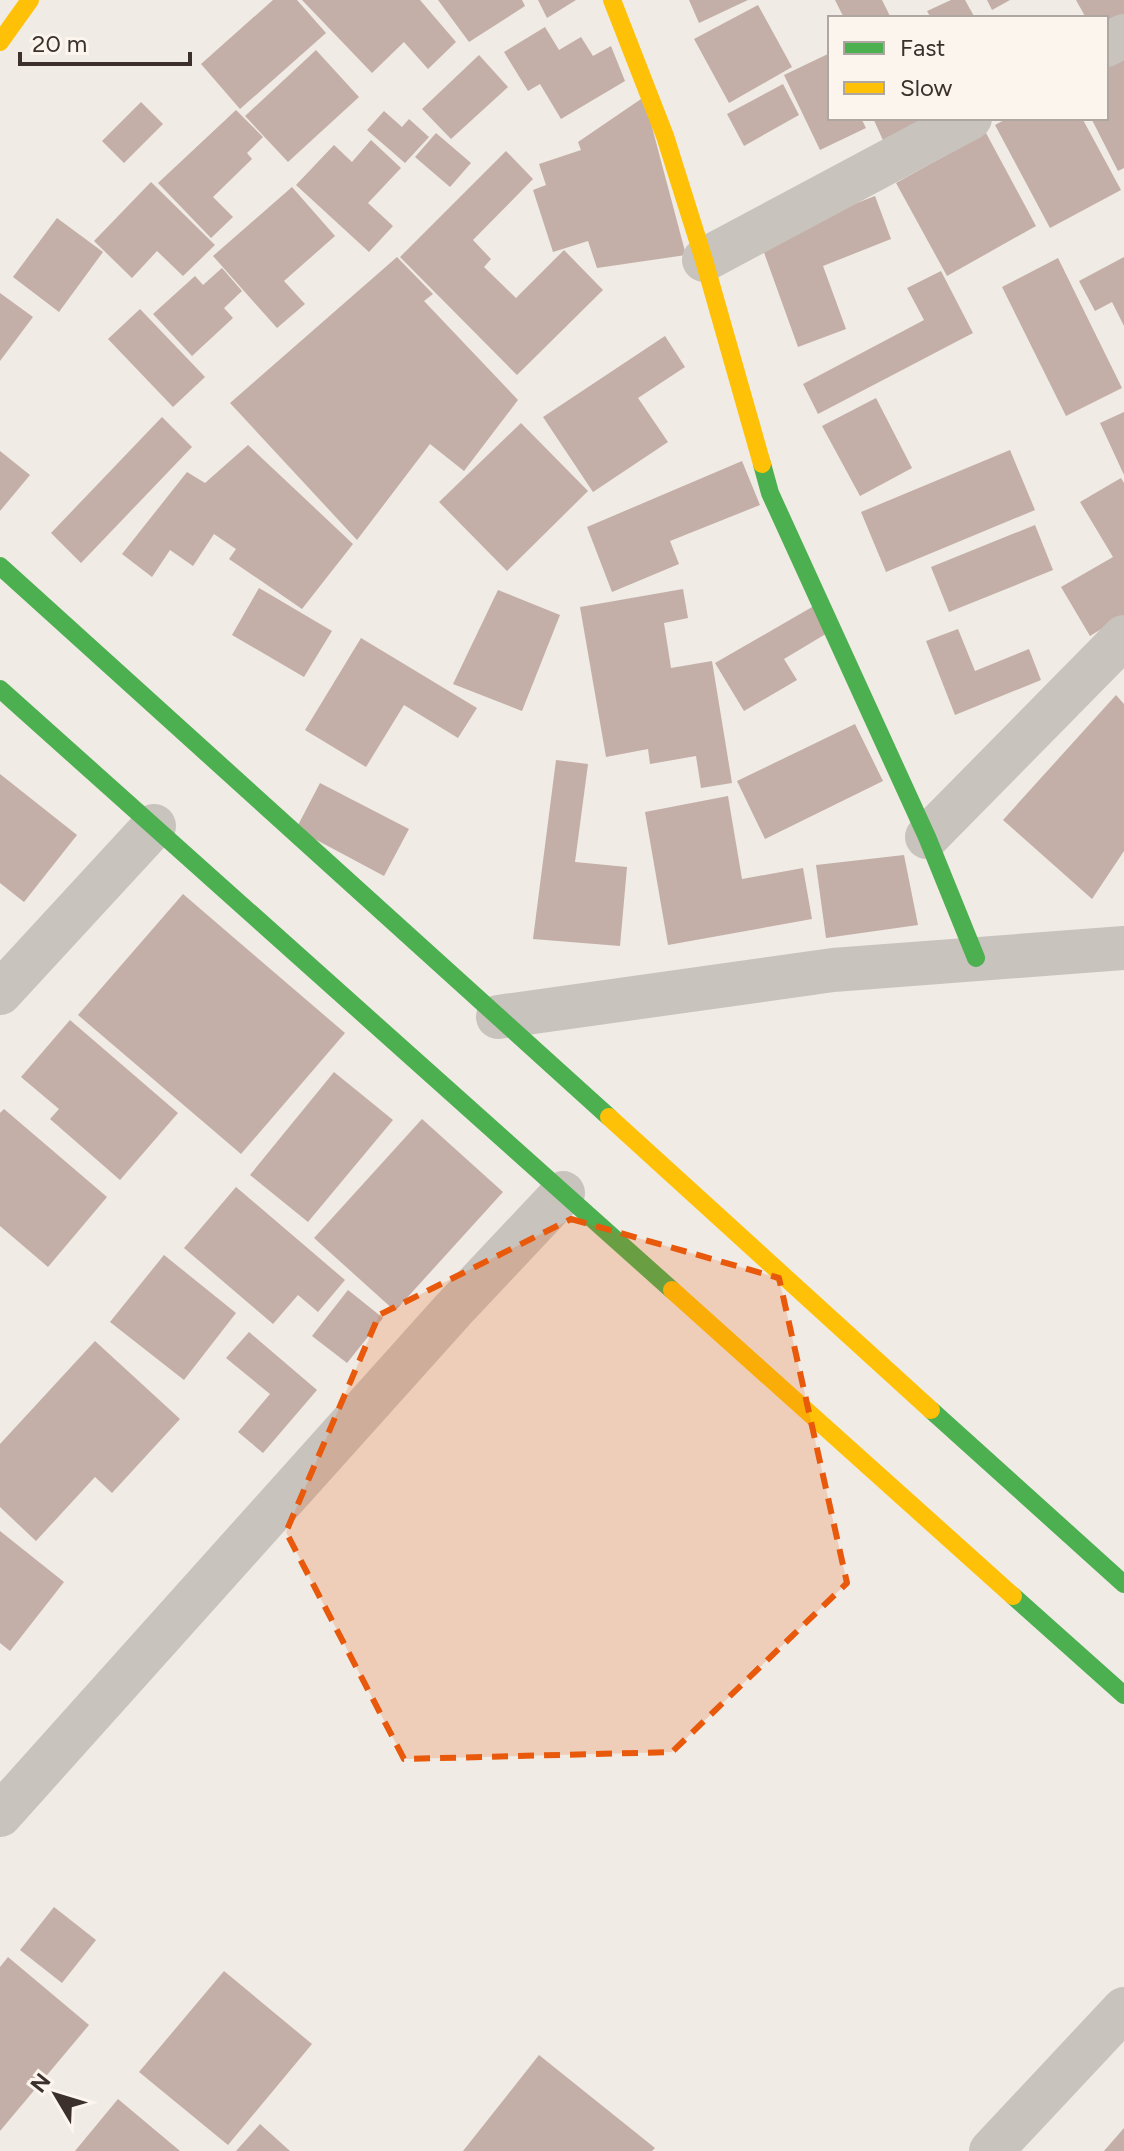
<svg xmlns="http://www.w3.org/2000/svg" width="1124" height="2151" font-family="Figtree,sans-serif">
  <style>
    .building { fill: #c3afa7 }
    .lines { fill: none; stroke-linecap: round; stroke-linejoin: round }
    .street { stroke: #c9c3be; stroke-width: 44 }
    .fast { stroke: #4caf50; stroke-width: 18 }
    .slow { stroke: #ffc107; stroke-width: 18 }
    .marked { fill: #e8590c; fill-opacity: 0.2; stroke: #e8590c; stroke-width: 6; stroke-dasharray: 16 10; stroke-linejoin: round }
  </style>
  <rect width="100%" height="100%" fill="#f0ebe5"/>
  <g class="building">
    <polygon points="273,0 297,0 326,33 240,109 201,64"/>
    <polygon points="302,0 420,0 456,42 428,69 404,42 372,73"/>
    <polygon points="438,0 522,0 525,6 469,42"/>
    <polygon points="538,0 576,0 547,18"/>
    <polygon points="689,0 748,0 699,23"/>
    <polygon points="835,0 882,0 891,18 844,18"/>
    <polygon points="951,0 965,0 975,18 931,18 927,11"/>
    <polygon points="987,0 1010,0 992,10"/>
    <polygon points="1076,0 1124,0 1124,17 1106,26 1106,18 1086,18"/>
    <polygon points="758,5 792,67 729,103 694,39"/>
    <polygon points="545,27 559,50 581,37 593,56 611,46 625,81 561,119 540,84 528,91 504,52"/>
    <polygon points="316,50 359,97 288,162 245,116"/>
    <polygon points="830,53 830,118 861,118 866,128 820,150 784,75"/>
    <polygon points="479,55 508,87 451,139 422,109"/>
    <polygon points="1124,56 1124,168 1118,171 1091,118 1106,118 1106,65"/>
    <polygon points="783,84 799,115 744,146 727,114"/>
    <polygon points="644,97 686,255 597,268 588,241 553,252 533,190 546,185 539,164 581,150 578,142"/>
    <polygon points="141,102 163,124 124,163 102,141"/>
    <polygon points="236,110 263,137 247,153 252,159 213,197 233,217 211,238 158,183"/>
    <polygon points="384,111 402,127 409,119 429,137 405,163 367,130"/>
    <polygon points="873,118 919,118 924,130 886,147"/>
    <polygon points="1008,118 1082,118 1121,190 1050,228 995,125"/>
    <polygon points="436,133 471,163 450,187 415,157"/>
    <polygon points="986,133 1036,226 947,276 896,183"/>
    <polygon points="371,140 401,168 368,203 393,226 369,252 296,185 334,145 352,162"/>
    <polygon points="506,151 533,179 473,240 491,259 484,267 516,298 564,250 603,290 517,375 400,257"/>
    <polygon points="151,182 215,245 183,276 157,251 132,278 94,241"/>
    <polygon points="292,187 335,236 284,281 305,304 277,328 213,256"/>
    <polygon points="875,196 891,239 823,266 846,329 798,347 762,247 798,226"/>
    <polygon points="57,218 103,252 59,312 13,277"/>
    <polygon points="397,257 433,294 424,301 518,400 464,471 430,444 357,540 230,403"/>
    <polygon points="1124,257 1124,326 1112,302 1095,311 1079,281"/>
    <polygon points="1058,258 1122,388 1066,416 1002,287"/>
    <polygon points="222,268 242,291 224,308 233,318 192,356 153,314 195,276 203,285"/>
    <polygon points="941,271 973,333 818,414 803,384 924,320 907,288"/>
    <polygon points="0,293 33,317 0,361"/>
    <polygon points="140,309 205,377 173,407 108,339"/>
    <polygon points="665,336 685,367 638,398 668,442 593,492 543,417"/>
    <polygon points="876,398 912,468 860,496 822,426"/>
    <polygon points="1124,412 1124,475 1100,423"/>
    <polygon points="162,417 192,447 81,563 51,533"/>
    <polygon points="521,423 588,491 507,571 439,502"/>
    <polygon points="248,445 353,544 302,609 229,559 236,549 214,534 193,566 170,550 152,577 122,554 187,472 205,483"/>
    <polygon points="1010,450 1035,510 886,572 861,512"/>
    <polygon points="0,451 30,475 0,511"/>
    <polygon points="742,461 760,505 670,541 679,564 612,592 587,527"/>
    <polygon points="1121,478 1124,483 1124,615 1090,636 1061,587 1113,557 1080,502"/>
    <polygon points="1035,525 1053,570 949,612 931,567"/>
    <polygon points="259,588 332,631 304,677 232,635"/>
    <polygon points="683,589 688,618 664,623 671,668 712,661 732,783 701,788 696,756 650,764 648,749 606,757 580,607"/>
    <polygon points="498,590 560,615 522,711 453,684"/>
    <polygon points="819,603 834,629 784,659 797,680 744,711 715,663"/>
    <polygon points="958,629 975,671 1029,649 1041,680 955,715 926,641"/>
    <polygon points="361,638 477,708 458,738 404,705 366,767 305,730"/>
    <polygon points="1116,695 1124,704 1124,851 1092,899 1003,820"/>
    <polygon points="855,724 883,781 765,839 737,781"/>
    <polygon points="556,760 588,764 575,862 627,867 620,946 533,939"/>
    <polygon points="0,774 77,835 24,902 0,883"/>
    <polygon points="320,783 409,829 384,876 296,829"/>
    <polygon points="728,796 742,879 803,868 812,919 668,945 645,812"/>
    <polygon points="904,855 918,925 826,938 816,865"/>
    <polygon points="183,894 345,1033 241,1154 78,1015"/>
    <polygon points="70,1020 178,1113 120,1180 50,1119 59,1109 21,1077"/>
    <polygon points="334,1072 393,1120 308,1222 250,1175"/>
    <polygon points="4,1109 107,1197 48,1267 0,1226 0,1113"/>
    <polygon points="422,1119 503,1192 395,1311 314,1238"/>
    <polygon points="236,1187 345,1280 318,1312 298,1295 273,1324 184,1248"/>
    <polygon points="164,1255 236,1313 184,1380 110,1322"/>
    <polygon points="348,1290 383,1318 347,1363 312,1336"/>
    <polygon points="249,1332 317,1390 263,1453 238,1432 270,1394 226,1358"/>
    <polygon points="95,1341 180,1419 112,1493 95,1477 36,1541 0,1507 0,1444"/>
    <polygon points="0,1531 64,1582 10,1651 0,1643"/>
    <polygon points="54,1907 96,1940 62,1983 20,1950"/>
    <polygon points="8,1957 89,2025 0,2131 0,1967"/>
    <polygon points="224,1971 312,2044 228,2145 139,2072"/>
    <polygon points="539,2055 655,2148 652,2151 463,2151"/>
    <polygon points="118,2099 180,2151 75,2151"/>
    <polygon points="260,2124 290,2151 236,2151"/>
    <polygon points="1124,2128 1124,2151 1104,2151"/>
  </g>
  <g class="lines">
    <g class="street">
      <polyline points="1106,45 1124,36"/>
      <polyline points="704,260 970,118"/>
      <polyline points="927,837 1124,637"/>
      <polyline points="0,993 154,826"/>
      <polyline points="498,1017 833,970 1124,948"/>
      <polyline points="0,1815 453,1310 563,1193"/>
      <polyline points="991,2151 1124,2009"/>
    </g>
    <g class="fast">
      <polyline points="762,464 770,493 927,837 976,958"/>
      <polyline points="0,566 609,1117"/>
      <polyline points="0,689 672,1290"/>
      <polyline points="931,1410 1124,1584"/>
      <polyline points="1013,1596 1124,1695"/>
    </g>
    <g class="slow">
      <polyline points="612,0 665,136 704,260 762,464"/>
      <polyline points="0,42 30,0"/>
      <polyline points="609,1117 931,1410"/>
      <polyline points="672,1290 1013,1596"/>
    </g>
  </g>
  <path class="marked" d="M571,1219L779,1278L847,1583L672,1752L404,1759L286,1532L379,1315Z"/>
  <rect x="828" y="16" width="280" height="104" fill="#fbf5ee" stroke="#aea6a0" stroke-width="2"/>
  <rect x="844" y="42" width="40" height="12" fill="#4caf50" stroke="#aea6a0" stroke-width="2"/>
  <text x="900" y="56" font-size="24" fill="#3b302b">Fast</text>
  <rect x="844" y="82" width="40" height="12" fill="#ffc107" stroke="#aea6a0" stroke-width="2"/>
  <text x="900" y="96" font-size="24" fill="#3b302b">Slow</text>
  <g transform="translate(56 2095) rotate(308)" stroke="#fbf5ee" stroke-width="6" paint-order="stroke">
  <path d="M0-6L14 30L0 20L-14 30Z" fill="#3b302b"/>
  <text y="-12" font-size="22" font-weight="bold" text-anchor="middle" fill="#3b302b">N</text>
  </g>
  <path d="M20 52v12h170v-12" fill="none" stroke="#3b302b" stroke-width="4"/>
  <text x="32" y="52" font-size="24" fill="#3b302b" stroke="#fbf5ee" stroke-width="6" paint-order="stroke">20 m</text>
</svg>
